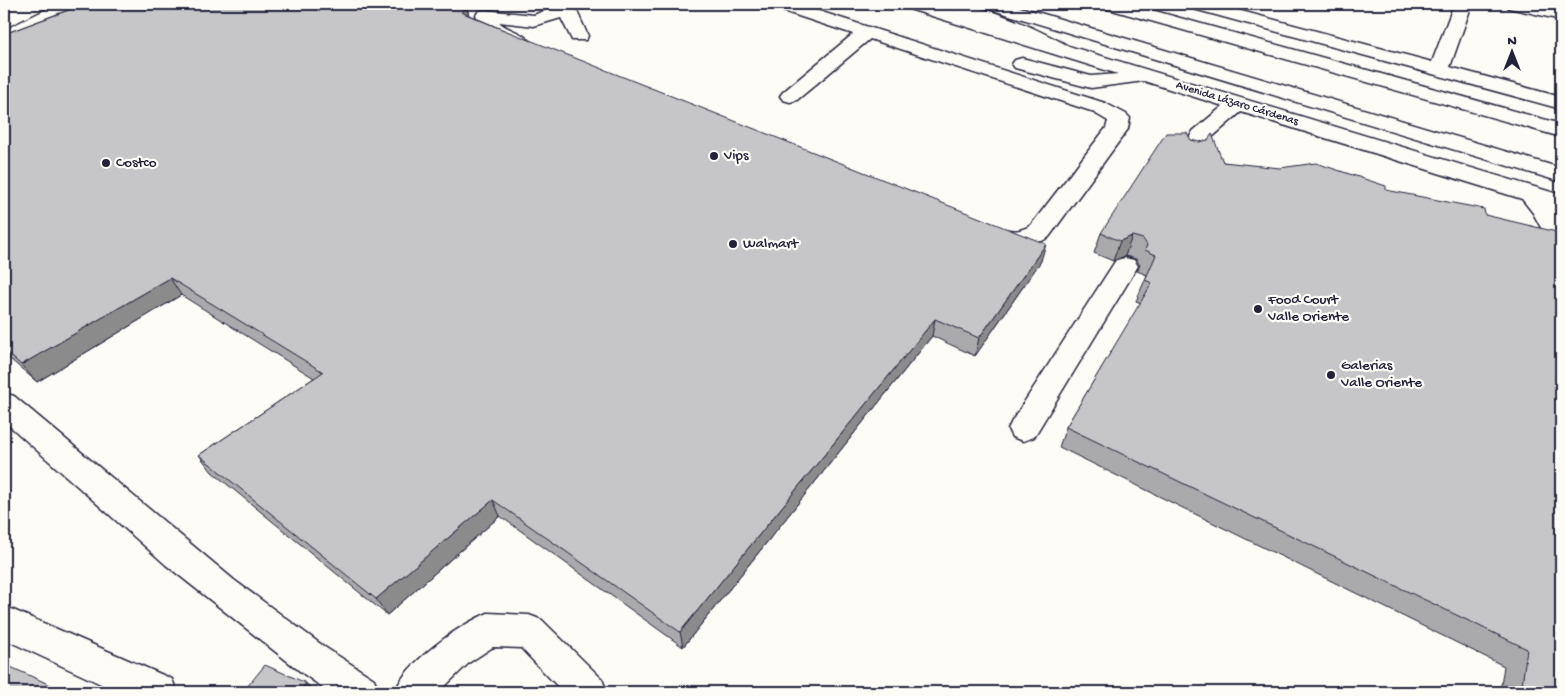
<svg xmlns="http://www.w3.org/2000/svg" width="1565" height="696" font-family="'Gochi Hand',sans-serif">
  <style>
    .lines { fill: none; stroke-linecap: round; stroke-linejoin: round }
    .minor-casing { stroke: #22223b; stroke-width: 3 }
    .highway-casing { stroke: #22223b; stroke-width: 3 }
    .path { stroke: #22223b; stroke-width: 2.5; stroke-dasharray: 2.5 2.5; stroke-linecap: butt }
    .minor { fill: #fdfcf7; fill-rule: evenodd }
    .highway { fill: #fdfcf7; fill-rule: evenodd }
    .wall { fill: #aaaaac; stroke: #22223b }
    .shaded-wall { fill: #8b8b8c; stroke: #22223b }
    .building { fill: #c6c6c8; stroke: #22223b }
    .poi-dot { fill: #22223b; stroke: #fdfcf7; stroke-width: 2 }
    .labels { text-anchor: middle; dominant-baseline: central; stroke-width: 4.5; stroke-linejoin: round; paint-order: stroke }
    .far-street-label { font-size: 12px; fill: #22223b; stroke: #fdfcf7 }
    .poi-label { font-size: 15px; fill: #22223b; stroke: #fdfcf7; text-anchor: start }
  </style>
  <rect width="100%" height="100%" fill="#fdfcf7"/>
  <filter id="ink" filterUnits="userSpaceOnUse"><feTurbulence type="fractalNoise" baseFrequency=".02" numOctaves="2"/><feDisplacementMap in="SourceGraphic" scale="10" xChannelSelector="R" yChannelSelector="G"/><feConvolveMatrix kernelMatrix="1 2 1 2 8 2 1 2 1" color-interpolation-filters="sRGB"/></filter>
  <g filter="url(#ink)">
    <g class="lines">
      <defs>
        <g id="minor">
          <polygon points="57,4 80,4 77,8 4,43 4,30"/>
          <path d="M561,4H582L576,9L588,36L586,40H572L561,18L534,26L499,22C507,30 523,32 529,41L527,45C506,50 485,32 476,15L479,11L485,10L534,15Z"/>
          <path d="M771,4H797L1105,103L1126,114L1130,118L1128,129L1049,237C1032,248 996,255 983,235L986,229C1005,225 1013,237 1031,225L1106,128L1108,121L1091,111L870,39L797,100L790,102L783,100L780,96L783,92L853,34L774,8Z"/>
          <polygon points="903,4 930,4 1561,195 1561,210 1554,209 1561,221 1561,250 1552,248 1533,213 1522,199 1241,112 1210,139 1200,158 1192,160 1184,158 1181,153 1193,131 1223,106 1144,81 1091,88 1015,68 1012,64 1015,60 1022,58 1091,76 1118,74 906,8"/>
          <polygon points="1187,4 1215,4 1432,62 1454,4 1472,4 1450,67 1561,97 1561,109 1190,8"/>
          <polygon points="1506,4 1536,4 1561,10 1561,20 1509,8"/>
          <polygon points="1125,258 1134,260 1138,266 1034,437 1023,441 1012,437 1008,429 1012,421 1116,260"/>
          <polygon points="4,393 14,396 234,580 326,648 374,679 379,692 329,692 301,672 166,565 4,421"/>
          <polygon points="4,606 172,679 177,692 118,692 4,639"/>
          <path d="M488,613L529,615L542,620L602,679L607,692H563L521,648L493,647L470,662L439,692H395C405,663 459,625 488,613Z"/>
        </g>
        <g id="highway">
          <path d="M941,4C981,1 1030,26 1065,44L1068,48L1065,52H1051L1024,38L944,8Z"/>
          <polygon points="983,4 1010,4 1561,168 1561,182 986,8"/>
          <polygon points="1102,4 1130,4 1561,124 1561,137 1105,8"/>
        </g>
      </defs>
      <use href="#minor" class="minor-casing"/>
      <use href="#highway" class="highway-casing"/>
      <polyline class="path" points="867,9 876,4"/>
      <use href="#minor" class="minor"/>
      <use href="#highway" class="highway"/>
    </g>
    <g class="wall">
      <polygon points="80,4 456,4 467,8 469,15 1041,261 975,356 932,336 683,647 500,516 387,615 212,472 199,455 314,378 181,295 37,382 4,354 4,34 81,5"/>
      <polygon points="1191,140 1223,162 1386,190 1561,692 1500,692 1504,666 1059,447 1066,427 1141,303 1136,301 1147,275 1137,271 1140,265 1136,259 1125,256 1113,261 1094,253 1101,233"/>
    </g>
    <g class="shaded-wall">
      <polygon points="467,8 471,24 461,12"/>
      <polygon points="1132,236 1125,256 1113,261 1120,241"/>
      <polygon points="1046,244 1041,261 975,356 979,338"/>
      <polygon points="170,278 181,295 37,382 21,365"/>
      <polygon points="935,319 932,336 683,647 680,632"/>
      <polygon points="493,500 500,516 387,615 376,599"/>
      <polygon points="306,683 315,692 299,692"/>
    </g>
    <g class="building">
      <polygon points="85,4 456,4 467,8 461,12 494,26 1046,244 979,338 935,319 680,632 493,500 376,599 199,455 323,372 170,278 21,365 4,350 4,34"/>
      <polygon points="1166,133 1187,133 1191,140 1199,142 1208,140 1212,134 1223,162 1280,168 1316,163 1386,186 1386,190 1484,209 1485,215 1561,233 1561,692 1521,692 1527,649 1066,427 1152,283 1145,280 1156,255 1145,250 1147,245 1143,239 1132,236 1120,241 1101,233"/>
      <polygon points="4,664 66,692 4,692"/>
      <polygon points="265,665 306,683 299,692 243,692"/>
    </g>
  </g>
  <g class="poi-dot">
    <circle cx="714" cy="156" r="5"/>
    <circle cx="106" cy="163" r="5"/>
    <circle cx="733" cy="244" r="5"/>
    <circle cx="1258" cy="309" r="5"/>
    <circle cx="1331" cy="375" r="5"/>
  </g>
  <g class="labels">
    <g class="far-street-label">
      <text transform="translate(1237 104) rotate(17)">Avenida Lázaro Cárdenas</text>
    </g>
    <g class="poi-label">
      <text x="724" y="156">Vips</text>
      <text x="116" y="163">Costco</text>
      <text x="743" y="244">Walmart</text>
      <text x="1268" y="300">Food Court<tspan x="1268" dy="17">Valle Oriente</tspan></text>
      <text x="1341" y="366">Galerias<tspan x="1341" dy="17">Valle Oriente</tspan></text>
    </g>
  </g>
  <rect width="1565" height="696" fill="none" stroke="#fdfcf7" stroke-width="20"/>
  <rect x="10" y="10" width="1545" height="676" fill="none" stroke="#22223b" stroke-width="2" filter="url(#ink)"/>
  <g transform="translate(1512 52)" stroke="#fdfcf7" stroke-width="4" paint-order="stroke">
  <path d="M0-4L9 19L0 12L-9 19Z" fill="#22223b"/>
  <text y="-8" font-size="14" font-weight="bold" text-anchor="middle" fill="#22223b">N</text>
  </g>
</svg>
